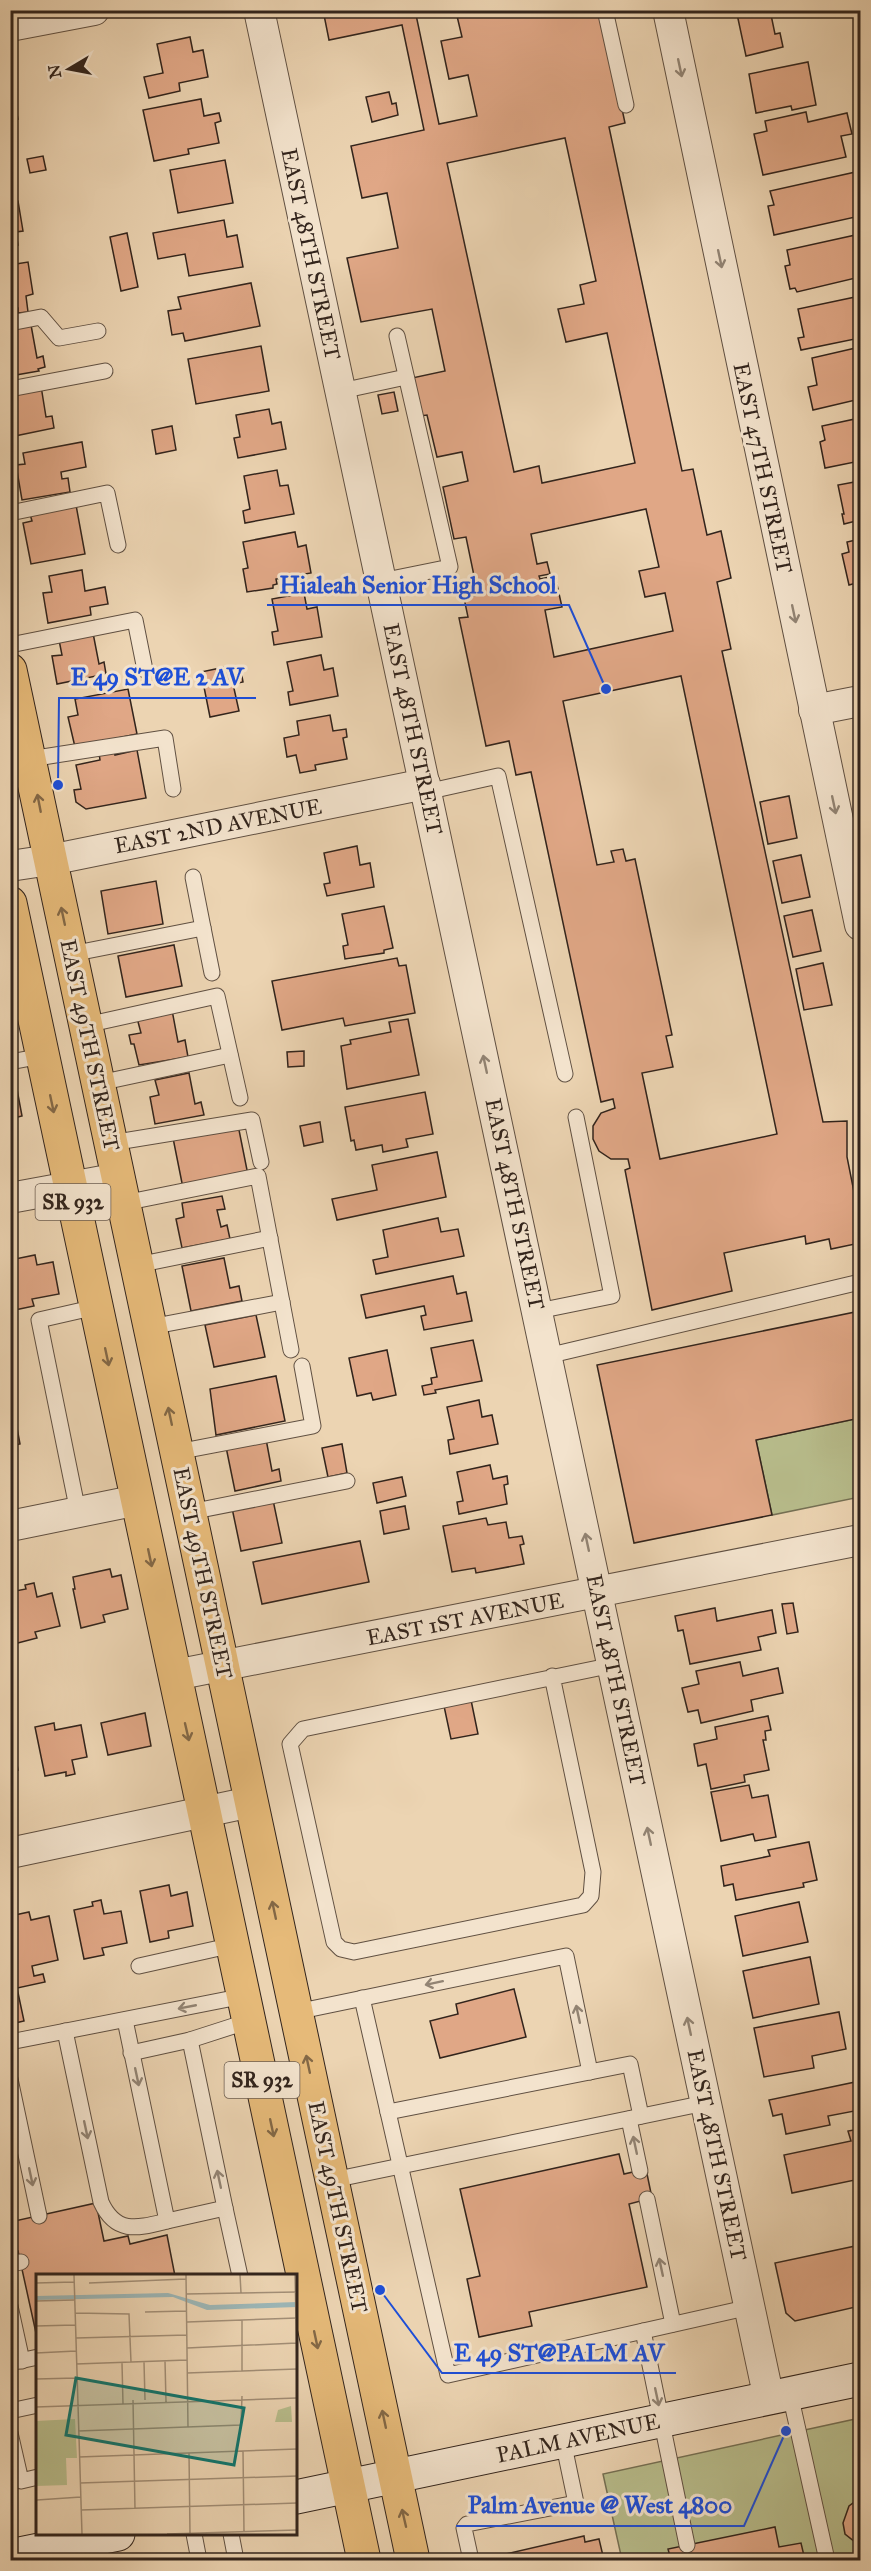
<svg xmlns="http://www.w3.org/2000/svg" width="871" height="2571" font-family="'IM FELL Great Primer',serif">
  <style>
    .green { fill: #b8bd8c; stroke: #757054; stroke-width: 1.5 }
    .building { fill: #e0a786; stroke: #32241c; stroke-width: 1.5; fill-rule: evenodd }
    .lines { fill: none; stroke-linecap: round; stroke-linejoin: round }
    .lane-casing { stroke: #605042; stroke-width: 17 }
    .street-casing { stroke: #605042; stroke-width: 32 }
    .secondary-casing { stroke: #32241c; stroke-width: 35 }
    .primary-casing { stroke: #32241c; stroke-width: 35 }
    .lane { stroke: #f3e3cd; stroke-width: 15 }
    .street { stroke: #f3e3cd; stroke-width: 30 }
    .secondary { stroke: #f3e3cd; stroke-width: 33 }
    .primary { stroke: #e6ba79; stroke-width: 33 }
    .oneway { stroke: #928474 }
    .oneway2 { stroke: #836846 }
    .labels { text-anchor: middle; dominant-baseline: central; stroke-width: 6; stroke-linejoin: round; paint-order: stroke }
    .shield { fill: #f3e3cd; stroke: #6c5d51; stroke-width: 1.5 }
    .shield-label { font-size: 21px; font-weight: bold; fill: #32241c }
    .street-label { font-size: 22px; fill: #32241c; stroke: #f3e3cd }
    .inset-road { fill: none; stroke: #a28e76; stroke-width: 1.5 }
    .view { fill: #0f766e; fill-opacity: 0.15; stroke: #0f766e; stroke-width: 3 }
    .inset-edge { fill: none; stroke: #32241c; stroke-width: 3 }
    .leader { fill: none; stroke: #1d4ed8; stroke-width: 2 }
    .callout-dot { fill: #1d4ed8; stroke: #f3e3cd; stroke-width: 2 }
    .callout-label { font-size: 24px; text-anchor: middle; font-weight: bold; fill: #1d4ed8; stroke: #f3e3cd; stroke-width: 6; stroke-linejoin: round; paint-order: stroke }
  </style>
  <rect width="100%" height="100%" fill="#ecd4b2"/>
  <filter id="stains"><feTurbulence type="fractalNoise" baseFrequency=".00333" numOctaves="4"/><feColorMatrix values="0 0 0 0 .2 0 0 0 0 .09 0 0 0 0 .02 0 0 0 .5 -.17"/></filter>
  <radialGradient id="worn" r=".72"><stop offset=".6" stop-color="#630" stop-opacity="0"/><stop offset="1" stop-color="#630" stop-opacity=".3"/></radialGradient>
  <g class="green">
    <polygon points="860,1418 860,1497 772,1515 756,1440"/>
    <polygon points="860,2418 860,2560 622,2560 603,2474"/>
  </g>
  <g class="building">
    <path d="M323,10H415L439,124L477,116L468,75L449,79L441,41L462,37L457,16L485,10H601L625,123L609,127L682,471L693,469L707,535L721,531L731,578L717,582L731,649L722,651L823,1122L847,1121V1157L860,1222V1243L831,1249L829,1239L806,1244L805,1236L724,1253L732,1291L652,1310L625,1170L630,1168L628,1159H611L599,1151L593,1139V1126L601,1113L615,1108L613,1099L601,1102L531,772L516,775L509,741L486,746L459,618L468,617L464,598L478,595L466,537L454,539L443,487L468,481L462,452L437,457L427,415L420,416L412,378L445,371L432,309L361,322L347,258L398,248L387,193L362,198L351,146L424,130L402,25L329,40ZM565,138L596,281L580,285L584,304L558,309L566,342L607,333L635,463L542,483L539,466L514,472L447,163ZM646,509L659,567L639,571L645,597L665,593L673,631L554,657L545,610L562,607L555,576L540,579L539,576L550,574L547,562L537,564L531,534ZM681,676L777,1134L660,1159L642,1073L673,1067L666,1036L672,1035L635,859L626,861L623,849L611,851L614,862L597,865L563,701Z"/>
    <polygon points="753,10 770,10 775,34 780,33 783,47 746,56 737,14"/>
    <polygon points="190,37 193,52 203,50 208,77 179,83 180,91 149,98 144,77 163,73 157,44"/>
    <polygon points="808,62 816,105 792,110 791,106 756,113 749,74"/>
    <polygon points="10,76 18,119 10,120"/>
    <polygon points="389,92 392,104 396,103 398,115 372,122 366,97"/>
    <polygon points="201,99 204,116 219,113 221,121 215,123 219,143 188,149 189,154 154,161 143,110"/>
    <polygon points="806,112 808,122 847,113 852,134 841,136 846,157 763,175 754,134 767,131 765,121"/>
    <polygon points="43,156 46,170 30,173 27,159"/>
    <polygon points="225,160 233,203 178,213 170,170"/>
    <polygon points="860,171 860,216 774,235 768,206 774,205 770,191"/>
    <polygon points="18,201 23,231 16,232 18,245 10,246 10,202"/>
    <polygon points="224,220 227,237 237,235 243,267 189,276 185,254 158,259 153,233"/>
    <polygon points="127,233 138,287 121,291 110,237"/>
    <polygon points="860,234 860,277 797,292 795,288 790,289 785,266 790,265 787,250"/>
    <polygon points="28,262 33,294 26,296 28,312 18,313 18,308 10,309 10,265"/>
    <polygon points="251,283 260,326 185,341 183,333 172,335 168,311 181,309 178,297"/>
    <polygon points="860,296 860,338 801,350 798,338 804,337 798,309"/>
    <polygon points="31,325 37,358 43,356 45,367 38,369 39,371 10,376 10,328"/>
    <polygon points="261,346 269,391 196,404 188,359"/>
    <polygon points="860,347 860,399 813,410 808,387 817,385 812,358"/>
    <polygon points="41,386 46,417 52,416 54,428 10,437 10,392"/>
    <polygon points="394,392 398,411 382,414 378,395"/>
    <polygon points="269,409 272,424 281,422 286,449 238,458 234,438 240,437 236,415"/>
    <polygon points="855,419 858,433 860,433 860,461 825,468 820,442 825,440 822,426"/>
    <polygon points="172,426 176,450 156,454 152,430"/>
    <polygon points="82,442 86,467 61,472 62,479 68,478 70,492 22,500 16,465 25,464 23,453"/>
    <polygon points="277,470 280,486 288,485 294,514 245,523 243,511 250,509 244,476"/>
    <polygon points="860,481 860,520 844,524 842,514 844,514 838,485"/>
    <polygon points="76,505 85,554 31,564 23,523 32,521 30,514"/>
    <polygon points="295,532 298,547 306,545 311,573 276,579 277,584 273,585 273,588 247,592 243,569 248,568 243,542"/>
    <polygon points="860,539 860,582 849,585 842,554 849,552 847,542"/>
    <polygon points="82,570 85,591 105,587 108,604 90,607 91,615 48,623 43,593 52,592 49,576"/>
    <polygon points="304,593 307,609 317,607 322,637 274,645 272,632 278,631 272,599"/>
    <polygon points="93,633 99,664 104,662 106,674 57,684 52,656 62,655 59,640"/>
    <polygon points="321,655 324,670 333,668 338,696 290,705 288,692 293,691 287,662"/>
    <polygon points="230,666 232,673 241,671 243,682 233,684 239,711 210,717 201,672"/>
    <polygon points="128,689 137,734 75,747 68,717 78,715 75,699"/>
    <polygon points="330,715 333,731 346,729 347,737 343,738 347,759 315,765 316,770 300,773 296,755 287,757 284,738 299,735 297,721"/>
    <polygon points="114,750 115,755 137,750 146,798 86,809 76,802 74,790 81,789 76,765 100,760 99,753"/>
    <polygon points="789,796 797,838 768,844 760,802"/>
    <polygon points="357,846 360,865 370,863 374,887 327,896 324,884 330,883 324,853"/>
    <polygon points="801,855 810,897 782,903 773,861"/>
    <polygon points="156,881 163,924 108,934 101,891"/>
    <polygon points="384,906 393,948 384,950 384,953 345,959 343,946 348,945 342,914"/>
    <polygon points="812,910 821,951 793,957 784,916"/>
    <polygon points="174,945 182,986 126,997 118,956"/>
    <polygon points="397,958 399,966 406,965 415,1013 345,1026 343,1018 282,1030 272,981"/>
    <polygon points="823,963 832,1005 804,1010 796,969"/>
    <polygon points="172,1010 178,1042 185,1040 188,1057 139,1065 134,1044 131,1044 129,1035 141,1033 137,1018"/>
    <polygon points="408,1019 419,1075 347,1089 341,1046 351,1044 350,1040 391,1032 389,1022"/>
    <polygon points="304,1051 304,1066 288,1067 287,1052"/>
    <polygon points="189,1073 195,1104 201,1102 204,1115 155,1124 150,1097 159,1095 155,1080"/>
    <polygon points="16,1084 22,1116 10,1119 10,1085"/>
    <polygon points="425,1092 433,1134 406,1139 408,1147 383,1152 382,1145 356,1150 354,1140 351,1141 345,1107"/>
    <polygon points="320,1122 323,1142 304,1146 300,1126"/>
    <polygon points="238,1125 248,1175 183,1188 173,1138"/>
    <polygon points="437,1152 446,1197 337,1220 332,1199 377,1190 372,1165"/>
    <polygon points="222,1196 225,1209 217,1210 221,1227 227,1225 230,1239 182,1248 176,1219 184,1217 182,1203"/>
    <polygon points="438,1218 441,1232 458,1229 464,1256 376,1274 373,1260 388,1257 383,1230"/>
    <polygon points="35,1255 37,1265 53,1262 59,1294 32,1299 34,1306 10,1311 10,1260"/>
    <polygon points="224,1258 230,1288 239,1286 242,1301 191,1311 182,1266"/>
    <polygon points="453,1276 457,1294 466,1292 472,1321 424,1330 421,1316 426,1315 424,1306 366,1318 361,1295"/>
    <polygon points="860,1311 860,1418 756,1440 772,1515 634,1543 597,1365"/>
    <polygon points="256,1315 265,1357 214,1367 205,1325"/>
    <polygon points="473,1340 482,1381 435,1390 436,1393 424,1395 422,1386 432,1384 431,1378 437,1377 431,1348"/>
    <polygon points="387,1350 396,1395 373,1400 371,1393 357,1396 349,1358"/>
    <polygon points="276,1376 285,1421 216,1435 210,1389"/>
    <polygon points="479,1400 482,1417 492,1415 498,1444 450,1454 448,1440 454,1439 447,1407"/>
    <polygon points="10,1412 14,1412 20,1444 10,1446"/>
    <polygon points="266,1439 272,1471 279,1469 281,1481 235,1491 226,1447"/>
    <polygon points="342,1444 347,1473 328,1477 322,1448"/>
    <polygon points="490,1465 493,1479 507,1476 508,1484 504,1485 507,1504 459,1514 457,1502 463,1501 457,1472"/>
    <polygon points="402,1477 406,1496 377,1503 373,1483"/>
    <polygon points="273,1500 282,1543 241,1551 232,1508"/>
    <polygon points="405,1506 409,1529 384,1534 380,1511"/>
    <polygon points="486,1518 488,1525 506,1522 509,1538 522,1536 524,1544 520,1545 524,1564 476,1573 475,1568 452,1572 443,1526"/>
    <polygon points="360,1541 369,1582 262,1604 253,1562"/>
    <polygon points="110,1569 112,1577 121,1575 128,1609 103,1615 105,1622 81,1628 73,1589 75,1589 73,1577"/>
    <polygon points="34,1583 37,1597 52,1593 60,1626 35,1632 37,1638 10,1645 10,1592 26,1589 25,1585"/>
    <polygon points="793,1603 798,1632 787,1634 782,1604"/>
    <polygon points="715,1608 717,1621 772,1610 776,1633 758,1637 761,1650 690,1664 683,1630 678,1631 675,1616"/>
    <polygon points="740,1662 743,1676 778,1668 783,1693 751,1700 753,1711 701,1723 698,1710 688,1712 682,1688 699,1684 696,1671"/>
    <polygon points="471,1700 478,1734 451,1739 444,1706"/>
    <polygon points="860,1703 860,1720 859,1720 856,1704"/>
    <polygon points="145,1713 151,1746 108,1755 101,1723"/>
    <polygon points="768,1716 771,1730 765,1731 766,1740 763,1740 769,1770 744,1775 745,1782 711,1789 706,1764 698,1766 694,1744 717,1739 715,1727"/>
    <polygon points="54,1723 55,1730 81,1725 87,1757 72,1760 75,1774 66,1776 66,1772 45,1776 35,1727"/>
    <polygon points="12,1736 18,1770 10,1771 10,1737"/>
    <polygon points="749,1785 752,1798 768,1795 776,1837 755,1841 753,1834 721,1841 711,1792"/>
    <polygon points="809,1842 817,1880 803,1883 804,1887 736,1900 733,1884 724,1886 721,1866 770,1856 768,1850"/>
    <polygon points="169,1885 171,1896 187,1892 193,1926 168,1931 169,1938 150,1942 140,1891"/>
    <polygon points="101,1900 104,1914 121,1911 127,1943 102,1948 104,1955 84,1959 74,1910 93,1906 92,1902"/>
    <polygon points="799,1902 808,1942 743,1956 735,1916"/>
    <polygon points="29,1912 31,1920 49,1916 58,1960 32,1966 34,1976 43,1974 45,1982 17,1988 24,2021 11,2024 10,1916"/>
    <polygon points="810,1957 819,2004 753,2018 743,1971"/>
    <polygon points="514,1989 526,2037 440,2058 430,2021 458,2014 456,2004"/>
    <polygon points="839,2012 846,2049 812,2056 814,2068 764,2077 754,2028"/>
    <polygon points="860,2081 860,2110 828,2116 830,2125 786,2134 782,2114 773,2116 769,2100"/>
    <polygon points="860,2129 860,2179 792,2193 784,2155 851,2141 848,2131"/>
    <polygon points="619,2154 624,2174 646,2169 652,2198 629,2204 647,2287 529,2312 532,2326 479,2337 467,2279 480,2276 460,2189"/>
    <polygon points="96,2203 104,2241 128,2236 130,2244 167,2235 175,2276 38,2276 36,2333 18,2251 10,2253 10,2222"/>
    <polygon points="860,2245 860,2306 795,2321 786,2313 775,2263"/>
    <polygon points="860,2498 860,2546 845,2534 843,2523 849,2506"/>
    <polygon points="775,2527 779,2547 801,2543 805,2560 671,2560 668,2549"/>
    <polygon points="584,2536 585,2542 599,2539 604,2560 484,2560 484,2559"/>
  </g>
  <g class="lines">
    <defs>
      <g id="lane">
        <polyline points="605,10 626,105"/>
        <polyline points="10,323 41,317 59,338 98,331"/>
        <polyline points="10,389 105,371"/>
        <polyline points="341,391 406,377"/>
        <polyline points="10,513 107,493 118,545"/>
        <polyline points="381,581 450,567 397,336"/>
        <polyline points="10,645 135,620 145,670"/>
        <polyline points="30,759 165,738 173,789"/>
        <polyline points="426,792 498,776 565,1074"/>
        <polyline points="203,928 212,973"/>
        <polyline points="71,954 203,928 193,877"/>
        <polyline points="86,1025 217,996 240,1098"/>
        <polyline points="10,1062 42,1056"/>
        <polyline points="99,1083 230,1055"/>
        <polyline points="111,1143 252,1120 261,1162"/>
        <polyline points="124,1203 258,1176 291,1350"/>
        <polyline points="137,1265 270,1238"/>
        <polyline points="538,1311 612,1296 576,1117"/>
        <polyline points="150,1327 282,1302"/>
        <polyline points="547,1356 860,1282"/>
        <polyline points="177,1452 313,1426 302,1366"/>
        <polyline points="78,1512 39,1320 96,1307"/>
        <polyline points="190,1512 347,1481"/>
        <polyline points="552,1676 593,1872 591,1896 583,1905 354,1952 341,1949 334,1942 290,1744 303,1729 613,1665"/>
        <polyline points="139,1966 233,1945"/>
        <polyline points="362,1998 448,2375 750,2307"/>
        <polyline points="296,2012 566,1956 590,2072"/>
        <polyline points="125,2020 167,2221 225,2208 190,2040 249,2021"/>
        <path d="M65,2031L101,2202C116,2235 138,2228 167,2221"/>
        <polyline points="10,2042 244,1996"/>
        <polyline points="131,2053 190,2040"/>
        <polyline points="10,2079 39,2216"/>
        <polyline points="388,2112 630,2064 641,2116"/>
        <polyline points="629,2119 640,2171"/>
        <polyline points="333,2180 705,2103"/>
        <polyline points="647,2199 673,2324"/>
        <polyline points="225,2208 240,2276"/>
        <polyline points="10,2264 21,2262"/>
        <polyline points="10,2306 22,2361"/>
        <polyline points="643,2331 687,2545"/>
        <polyline points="10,2363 38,2357"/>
        <polyline points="790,2394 827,2560"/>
        <polyline points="10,2411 38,2405"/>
        <polyline points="10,2433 21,2481 38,2477"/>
        <polyline points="194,2534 199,2560"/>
        <polyline points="231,2534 236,2560"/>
        <polyline points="471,2560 464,2528 467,2524 576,2503 563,2441"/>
      </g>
      <g id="street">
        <polyline points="259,10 769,2399"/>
        <polyline points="668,10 860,925"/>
        <polyline points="10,26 94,10"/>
        <polyline points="814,710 860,701"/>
        <polyline points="10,866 50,860 425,784"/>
        <polyline points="10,1198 119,1178"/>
        <polyline points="10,1526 138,1500"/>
        <polyline points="175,1675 860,1540"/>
        <polyline points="10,1853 251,1802"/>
      </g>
      <g id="secondary">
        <polyline points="296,2497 860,2379"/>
        <polyline points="10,2556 118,2534"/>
      </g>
      <g id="primary">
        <polyline points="10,670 413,2560"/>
        <polyline points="10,903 364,2560"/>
      </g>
    </defs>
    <use href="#lane" class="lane-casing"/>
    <use href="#street" class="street-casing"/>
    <use href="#secondary" class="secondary-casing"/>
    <use href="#primary" class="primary-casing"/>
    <use href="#lane" class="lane"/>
    <use href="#street" class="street"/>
    <use href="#secondary" class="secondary"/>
    <use href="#primary" class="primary"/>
  </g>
  <defs><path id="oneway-shaft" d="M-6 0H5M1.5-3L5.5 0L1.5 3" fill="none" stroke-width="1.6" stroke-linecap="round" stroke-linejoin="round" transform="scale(1.5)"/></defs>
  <g class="oneway">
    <use href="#oneway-shaft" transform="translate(680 68) rotate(78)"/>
    <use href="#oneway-shaft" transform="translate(720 259) rotate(78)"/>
    <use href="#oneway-shaft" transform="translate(794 614) rotate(78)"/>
    <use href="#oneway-shaft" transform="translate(834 805) rotate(78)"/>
    <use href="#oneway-shaft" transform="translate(485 1064) rotate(-102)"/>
    <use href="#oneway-shaft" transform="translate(587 1542) rotate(-102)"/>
    <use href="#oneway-shaft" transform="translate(649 1836) rotate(-102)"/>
    <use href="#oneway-shaft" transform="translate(434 1983) rotate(168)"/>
    <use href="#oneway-shaft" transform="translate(187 2007) rotate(169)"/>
    <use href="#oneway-shaft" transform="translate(578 2014) rotate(-102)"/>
    <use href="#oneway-shaft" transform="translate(689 2026) rotate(-102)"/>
    <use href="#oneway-shaft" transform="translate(137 2077) rotate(78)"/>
    <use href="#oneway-shaft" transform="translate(86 2130) rotate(78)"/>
    <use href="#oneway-shaft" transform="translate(635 2145) rotate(-102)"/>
    <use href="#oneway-shaft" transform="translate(31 2177) rotate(78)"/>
    <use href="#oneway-shaft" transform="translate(219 2179) rotate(-102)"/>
    <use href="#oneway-shaft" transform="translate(661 2267) rotate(-102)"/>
    <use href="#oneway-shaft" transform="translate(657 2397) rotate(78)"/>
  </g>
  <g class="oneway2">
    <use href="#oneway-shaft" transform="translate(39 803) rotate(-101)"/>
    <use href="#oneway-shaft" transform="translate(63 916) rotate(-102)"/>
    <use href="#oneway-shaft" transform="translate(52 1104) rotate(78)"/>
    <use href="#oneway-shaft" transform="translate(107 1357) rotate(78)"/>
    <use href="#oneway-shaft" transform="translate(170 1416) rotate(-102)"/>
    <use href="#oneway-shaft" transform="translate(150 1558) rotate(78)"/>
    <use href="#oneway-shaft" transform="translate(187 1732) rotate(77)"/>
    <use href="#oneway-shaft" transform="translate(274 1910) rotate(-102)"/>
    <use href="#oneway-shaft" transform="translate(308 2064) rotate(-102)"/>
    <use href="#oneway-shaft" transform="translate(272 2128) rotate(78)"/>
    <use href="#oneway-shaft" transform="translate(316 2340) rotate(78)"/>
    <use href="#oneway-shaft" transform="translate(384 2419) rotate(-102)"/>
    <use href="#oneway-shaft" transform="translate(404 2518) rotate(-103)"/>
  </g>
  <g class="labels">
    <g class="shield">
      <rect x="35.5" y="1184" width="75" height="36" rx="4.5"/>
      <rect x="224.5" y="2062" width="75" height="36" rx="4.5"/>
    </g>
    <g class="shield-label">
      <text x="73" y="1202">SR 932</text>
      <text x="262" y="2080">SR 932</text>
    </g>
    <g class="street-label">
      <text transform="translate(311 254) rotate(78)">EAST 48TH STREET</text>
      <text transform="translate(763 468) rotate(78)">EAST 47TH STREET</text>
      <text transform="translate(413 729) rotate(78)">EAST 48TH STREET</text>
      <text transform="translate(218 826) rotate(-11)">EAST 2ND AVENUE</text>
      <text transform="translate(90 1045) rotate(78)">EAST 49TH STREET</text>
      <text transform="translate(515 1204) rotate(78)">EAST 48TH STREET</text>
      <text transform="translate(203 1573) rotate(78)">EAST 49TH STREET</text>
      <text transform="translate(465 1619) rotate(-11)">EAST 1ST AVENUE</text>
      <text transform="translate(616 1680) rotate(78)">EAST 48TH STREET</text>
      <text transform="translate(717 2155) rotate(78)">EAST 48TH STREET</text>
      <text transform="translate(338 2207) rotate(78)">EAST 49TH STREET</text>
      <text transform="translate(578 2438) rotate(-12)">PALM AVENUE</text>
    </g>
  </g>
  <g transform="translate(36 2274)">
    <rect width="261" height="261" fill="#ecd4b2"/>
    <path d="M255,132L256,148H239L242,136ZM39,145L41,184H30L31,211L0,212V147Z" fill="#b8bd8c"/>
    <path d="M132,19L174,31L261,28V33L171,36L137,23L0,26V22Z" fill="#9cb6b6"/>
    <path class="inset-road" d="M38,1L46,260M150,1L152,153M204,1L205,19M259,1L261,91M0,9L38,8M53,9L150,5M150,20L261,18M0,27L38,26M109,38L150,37M39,39L93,40L95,88M206,46V97M151,48L261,44M0,52L39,51M40,64L151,61M151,74L261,69M0,79L40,77M129,87L130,128M108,88L109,126M86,89L87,130M40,90L151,86M151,99L261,95M0,105L41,104M97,126L99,235M0,133L261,124M42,157L205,151L206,122M207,177L208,258M153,179L154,260M43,183L261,175M44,209L261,202M1,226L45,223M45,236L261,229M131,260L261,256"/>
    <path class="view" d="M40,104L208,134L198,191L30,161Z"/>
    <rect width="261" height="261" class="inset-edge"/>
  </g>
  <path class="leader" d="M606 689L569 605H267M58 785L59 698H256M380 2290L442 2373H676M786 2431L744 2526H456"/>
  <g class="callout-dot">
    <circle cx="606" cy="689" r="6"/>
    <circle cx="58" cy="785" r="6"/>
    <circle cx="380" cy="2290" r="6"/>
    <circle cx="786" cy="2431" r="6"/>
  </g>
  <g class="callout-label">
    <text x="418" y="593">Hialeah Senior High School</text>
    <text x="157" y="685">E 49 ST@E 2 AV</text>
    <text x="559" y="2361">E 49 ST@PALM AV</text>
    <text x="600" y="2513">Palm Avenue @ West 4800</text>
  </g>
  <rect width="871" height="2571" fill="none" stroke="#ecd4b2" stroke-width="36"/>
  <rect x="12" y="12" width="847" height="2547" fill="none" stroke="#32241c" stroke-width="3"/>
  <rect x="18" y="18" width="835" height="2535" fill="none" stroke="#32241c" stroke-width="1.5"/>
  <g transform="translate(69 69) rotate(260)" stroke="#f3e3cd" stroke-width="4.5" paint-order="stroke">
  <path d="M0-4.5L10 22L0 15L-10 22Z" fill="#32241c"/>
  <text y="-9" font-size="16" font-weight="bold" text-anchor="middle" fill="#32241c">N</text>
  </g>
  <rect width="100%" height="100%" filter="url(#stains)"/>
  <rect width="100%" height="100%" fill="url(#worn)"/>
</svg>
